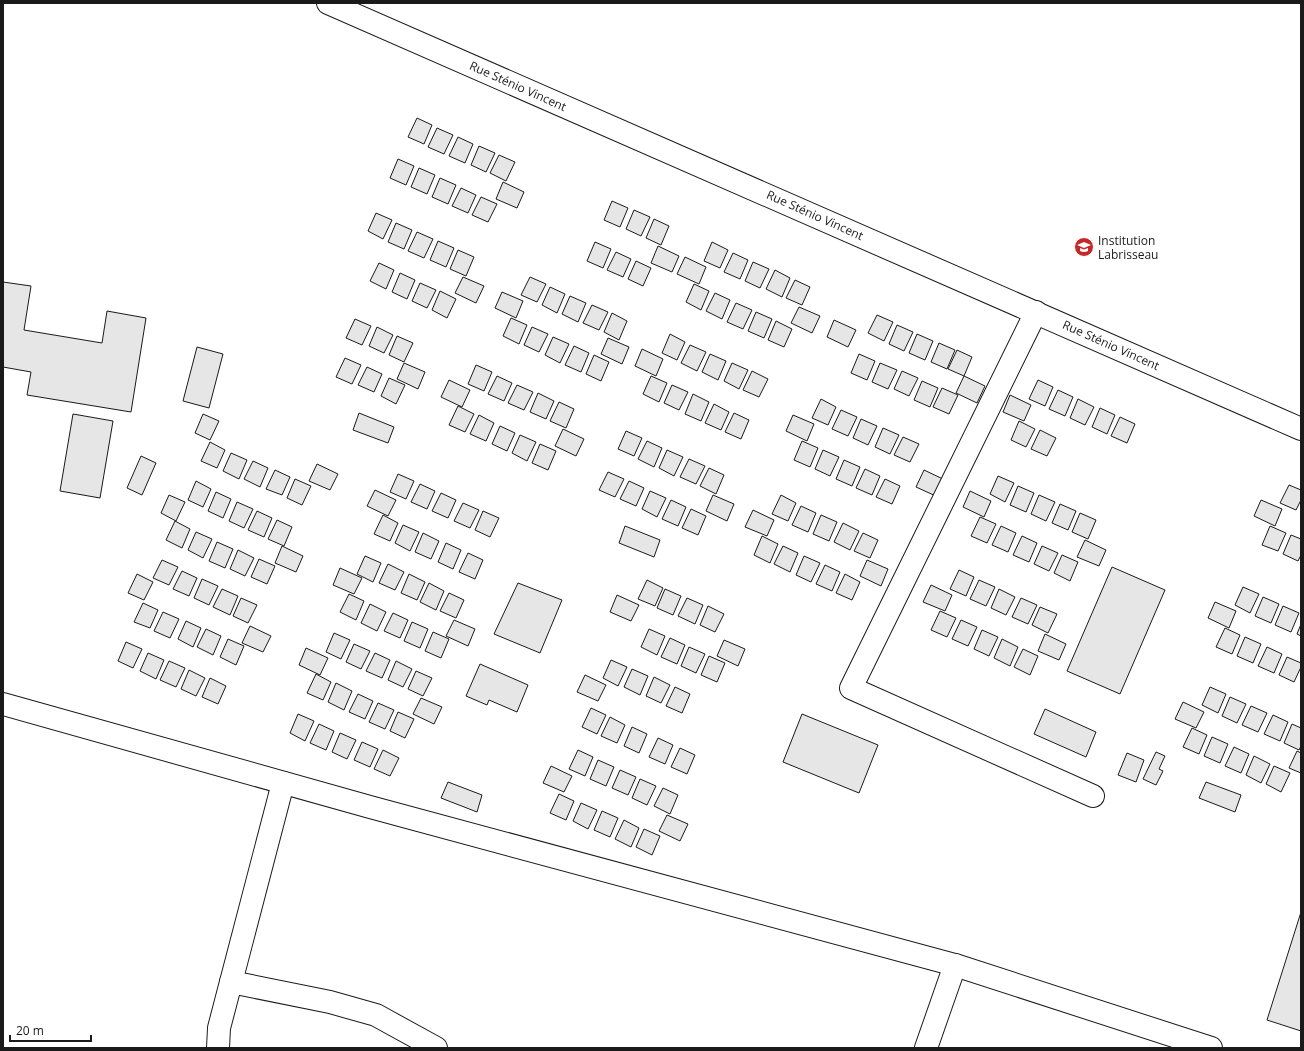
<svg xmlns="http://www.w3.org/2000/svg" width="1304" height="1051" font-family="'Open Sans',sans-serif">
  <style>
    .building { fill: #e6e6e6; stroke: #1a1a1a }
    .lines { fill: none; stroke-linecap: round; stroke-linejoin: round }
    .minor-casing { stroke: #1a1a1a; stroke-width: 24 }
    .major-casing { stroke: #1a1a1a; stroke-width: 24 }
    .minor { stroke: #fff; stroke-width: 22 }
    .major { stroke: #fff; stroke-width: 22 }
    .labels { text-anchor: middle; dominant-baseline: central; stroke-width: 3; stroke-linejoin: round; paint-order: stroke }
    .street-label { font-size: 12px; fill: #1a1a1a; stroke: #fff }
    .poi-label { font-size: 12px; fill: #1a1a1a; stroke: #fff; text-anchor: start }
  </style>
  <rect width="100%" height="100%" fill="#fff"/>
  <g class="building">
    <polygon points="417,118 432,125 424,144 408,137"/>
    <polygon points="437,128 453,135 444,154 428,147"/>
    <polygon points="458,137 473,144 465,163 449,156"/>
    <polygon points="479,146 495,153 486,172 471,165"/>
    <polygon points="499,155 515,162 506,181 490,173"/>
    <polygon points="398,159 414,166 406,185 390,178"/>
    <polygon points="419,168 435,175 427,194 411,187"/>
    <polygon points="440,178 456,185 448,204 432,197"/>
    <polygon points="503,182 524,192 517,208 496,199"/>
    <polygon points="461,188 476,195 468,213 452,206"/>
    <polygon points="481,197 497,204 488,222 472,215"/>
    <polygon points="612,201 628,208 620,227 604,220"/>
    <polygon points="634,210 650,217 641,236 626,229"/>
    <polygon points="376,213 392,220 383,239 368,231"/>
    <polygon points="654,219 669,226 661,245 646,238"/>
    <polygon points="396,223 412,230 404,249 388,242"/>
    <polygon points="417,232 433,239 424,258 408,251"/>
    <polygon points="438,241 454,248 446,267 430,260"/>
    <polygon points="595,242 611,249 603,268 587,261"/>
    <polygon points="712,242 728,250 720,268 704,261"/>
    <polygon points="658,246 679,256 672,272 651,263"/>
    <polygon points="458,250 474,257 466,276 450,269"/>
    <polygon points="616,252 631,259 623,277 607,270"/>
    <polygon points="733,253 748,260 740,279 724,272"/>
    <polygon points="685,257 706,267 699,284 677,274"/>
    <polygon points="636,261 651,268 643,286 628,279"/>
    <polygon points="753,262 769,269 760,288 745,281"/>
    <polygon points="379,263 394,270 386,289 370,281"/>
    <polygon points="775,270 790,278 782,297 766,289"/>
    <polygon points="400,273 415,280 407,299 392,292"/>
    <polygon points="463,277 484,286 476,303 455,293"/>
    <polygon points="530,277 546,284 537,302 521,295"/>
    <polygon points="795,280 810,287 802,305 786,298"/>
    <polygon points="3,282 31,286 24,330 102,343 107,311 146,318 131,412 27,395 31,372 3,367"/>
    <polygon points="420,283 436,290 427,308 412,301"/>
    <polygon points="694,284 709,291 701,310 686,302"/>
    <polygon points="550,287 565,294 557,313 542,305"/>
    <polygon points="440,291 456,299 447,318 432,310"/>
    <polygon points="502,292 523,301 516,318 495,308"/>
    <polygon points="715,293 730,300 722,319 706,311"/>
    <polygon points="570,296 586,303 578,322 562,314"/>
    <polygon points="736,303 752,310 743,329 727,322"/>
    <polygon points="592,305 608,312 599,330 583,323"/>
    <polygon points="799,307 820,316 812,333 791,323"/>
    <polygon points="756,312 772,319 764,338 748,331"/>
    <polygon points="612,313 627,321 619,340 604,332"/>
    <polygon points="877,315 893,322 884,341 868,333"/>
    <polygon points="511,318 527,325 519,344 503,336"/>
    <polygon points="355,319 371,326 362,345 346,338"/>
    <polygon points="834,320 856,330 848,347 827,337"/>
    <polygon points="776,321 792,329 784,347 768,340"/>
    <polygon points="897,325 913,332 904,351 889,344"/>
    <polygon points="377,327 393,335 384,353 369,346"/>
    <polygon points="532,327 548,334 539,352 524,345"/>
    <polygon points="670,334 685,342 677,360 662,353"/>
    <polygon points="917,334 933,341 925,360 909,353"/>
    <polygon points="397,336 413,343 404,362 389,355"/>
    <polygon points="553,337 569,344 560,363 545,355"/>
    <polygon points="608,338 629,347 622,364 601,354"/>
    <polygon points="939,343 955,350 947,369 931,362"/>
    <polygon points="690,345 706,352 697,371 681,363"/>
    <polygon points="574,346 589,353 581,372 565,365"/>
    <polygon points="197,347 223,354 209,408 183,401"/>
    <polygon points="642,349 663,359 656,376 635,366"/>
    <polygon points="957,350 972,357 964,376 948,369"/>
    <polygon points="710,354 726,361 718,380 702,372"/>
    <polygon points="859,354 875,361 867,380 851,373"/>
    <polygon points="594,355 609,362 601,381 586,374"/>
    <polygon points="345,358 361,365 352,384 336,377"/>
    <polygon points="404,363 425,372 418,389 397,379"/>
    <polygon points="732,363 748,370 739,389 724,381"/>
    <polygon points="880,363 897,370 888,389 872,382"/>
    <polygon points="476,365 492,372 484,391 468,384"/>
    <polygon points="367,367 382,374 374,392 358,385"/>
    <polygon points="752,371 768,379 759,397 743,390"/>
    <polygon points="902,371 918,378 909,396 894,389"/>
    <polygon points="497,376 512,383 504,401 488,394"/>
    <polygon points="651,376 667,383 659,402 643,394"/>
    <polygon points="964,376 985,386 977,403 956,393"/>
    <polygon points="389,378 405,385 396,404 381,396"/>
    <polygon points="449,380 470,390 462,407 441,397"/>
    <polygon points="1038,380 1053,387 1045,406 1029,399"/>
    <polygon points="922,381 938,388 930,407 914,400"/>
    <polygon points="517,385 533,392 524,410 508,403"/>
    <polygon points="672,385 688,392 679,410 664,403"/>
    <polygon points="942,388 958,395 949,414 933,407"/>
    <polygon points="1058,390 1073,397 1065,416 1049,409"/>
    <polygon points="538,393 554,401 546,419 530,412"/>
    <polygon points="693,394 709,402 701,421 685,414"/>
    <polygon points="1010,395 1031,405 1024,421 1003,412"/>
    <polygon points="821,399 836,407 828,425 812,418"/>
    <polygon points="1078,399 1094,407 1085,425 1070,418"/>
    <polygon points="559,402 574,409 566,428 550,421"/>
    <polygon points="714,404 729,412 721,430 705,423"/>
    <polygon points="458,406 474,414 465,432 449,425"/>
    <polygon points="1100,408 1115,415 1107,434 1092,427"/>
    <polygon points="841,410 857,417 848,436 832,429"/>
    <polygon points="359,413 394,427 388,443 353,430"/>
    <polygon points="734,413 749,420 741,439 725,432"/>
    <polygon points="73,414 113,421 100,498 60,491"/>
    <polygon points="203,414 219,421 210,440 195,433"/>
    <polygon points="479,415 494,423 486,441 470,434"/>
    <polygon points="793,415 814,424 807,441 786,431"/>
    <polygon points="1120,417 1135,424 1127,443 1111,436"/>
    <polygon points="861,419 877,426 868,445 853,438"/>
    <polygon points="1019,421 1035,429 1026,447 1011,440"/>
    <polygon points="500,426 515,433 507,451 492,444"/>
    <polygon points="883,428 899,435 890,454 875,447"/>
    <polygon points="563,429 584,439 576,456 555,446"/>
    <polygon points="1040,430 1056,438 1047,456 1031,449"/>
    <polygon points="626,431 642,438 634,456 618,449"/>
    <polygon points="520,435 536,442 527,461 512,453"/>
    <polygon points="903,437 919,444 910,462 894,455"/>
    <polygon points="647,441 662,448 654,467 638,459"/>
    <polygon points="802,441 818,448 810,467 794,460"/>
    <polygon points="210,442 225,450 217,468 201,461"/>
    <polygon points="540,444 556,451 548,470 532,463"/>
    <polygon points="667,450 683,457 674,476 659,468"/>
    <polygon points="823,450 839,457 830,476 815,469"/>
    <polygon points="231,453 247,460 239,479 223,471"/>
    <polygon points="141,456 156,463 142,495 127,488"/>
    <polygon points="689,459 705,466 696,484 680,477"/>
    <polygon points="844,460 860,467 852,486 836,479"/>
    <polygon points="253,461 268,468 260,487 244,479"/>
    <polygon points="317,464 338,474 330,490 309,481"/>
    <polygon points="709,468 724,475 716,494 700,486"/>
    <polygon points="865,469 880,476 872,495 856,488"/>
    <polygon points="275,470 290,477 282,495 266,489"/>
    <polygon points="924,470 945,480 938,497 916,487"/>
    <polygon points="608,472 624,479 615,497 599,490"/>
    <polygon points="398,474 414,481 406,499 390,492"/>
    <polygon points="998,476 1014,483 1005,502 990,494"/>
    <polygon points="295,479 311,486 302,505 287,498"/>
    <polygon points="885,479 900,486 892,504 876,497"/>
    <polygon points="196,481 211,489 203,507 188,500"/>
    <polygon points="629,481 644,488 636,506 620,499"/>
    <polygon points="420,484 435,491 427,509 411,502"/>
    <polygon points="1289,485 1301,490 1301,500 1296,510 1280,503"/>
    <polygon points="1018,486 1034,493 1026,512 1010,505"/>
    <polygon points="375,490 396,500 388,516 367,506"/>
    <polygon points="650,491 666,498 657,517 642,509"/>
    <polygon points="970,491 991,501 984,517 963,507"/>
    <polygon points="216,492 231,499 223,518 208,511"/>
    <polygon points="441,493 456,500 448,518 432,511"/>
    <polygon points="169,495 185,502 176,521 161,513"/>
    <polygon points="713,495 734,504 727,521 706,511"/>
    <polygon points="781,495 796,503 788,521 772,514"/>
    <polygon points="1039,495 1055,502 1046,521 1031,514"/>
    <polygon points="671,500 686,507 678,526 662,519"/>
    <polygon points="1261,500 1282,509 1275,526 1254,516"/>
    <polygon points="237,502 253,509 244,528 229,521"/>
    <polygon points="463,503 479,510 470,528 454,521"/>
    <polygon points="1060,504 1076,511 1068,530 1052,523"/>
    <polygon points="801,506 816,513 808,532 792,525"/>
    <polygon points="691,509 706,516 698,535 682,528"/>
    <polygon points="753,510 774,520 767,536 745,527"/>
    <polygon points="257,511 272,518 264,537 248,530"/>
    <polygon points="483,511 499,518 490,537 475,530"/>
    <polygon points="1080,513 1096,520 1088,539 1072,532"/>
    <polygon points="383,515 398,523 390,541 374,534"/>
    <polygon points="821,515 837,522 829,541 813,534"/>
    <polygon points="980,517 996,524 987,543 971,536"/>
    <polygon points="277,520 292,527 284,546 268,539"/>
    <polygon points="175,521 190,529 182,548 166,540"/>
    <polygon points="843,523 859,531 850,550 834,542"/>
    <polygon points="403,525 419,532 410,551 395,543"/>
    <polygon points="625,526 660,540 654,557 619,543"/>
    <polygon points="1001,526 1016,533 1008,552 992,545"/>
    <polygon points="1270,526 1286,533 1278,551 1262,545"/>
    <polygon points="196,532 212,539 203,558 188,550"/>
    <polygon points="423,533 439,541 431,559 415,552"/>
    <polygon points="863,533 878,540 870,558 854,551"/>
    <polygon points="1291,535 1301,539 1301,555 1298,561 1283,554"/>
    <polygon points="762,536 778,544 770,563 754,555"/>
    <polygon points="1022,536 1037,543 1029,562 1013,555"/>
    <polygon points="1085,540 1106,550 1099,566 1077,557"/>
    <polygon points="217,542 233,549 225,568 209,561"/>
    <polygon points="446,543 461,550 453,569 438,562"/>
    <polygon points="282,546 303,556 296,572 275,563"/>
    <polygon points="783,546 798,553 790,572 774,564"/>
    <polygon points="1042,546 1058,553 1049,571 1034,564"/>
    <polygon points="238,550 254,558 245,576 230,569"/>
    <polygon points="468,553 483,560 475,579 459,572"/>
    <polygon points="1062,555 1078,562 1070,581 1054,573"/>
    <polygon points="365,556 381,563 373,582 357,574"/>
    <polygon points="804,556 820,563 811,582 796,575"/>
    <polygon points="259,559 275,566 267,584 251,577"/>
    <polygon points="162,560 178,567 169,585 153,578"/>
    <polygon points="867,560 888,569 881,586 860,576"/>
    <polygon points="388,564 404,572 395,590 379,583"/>
    <polygon points="825,565 840,572 832,591 816,584"/>
    <polygon points="1112,567 1165,590 1120,694 1067,671"/>
    <polygon points="340,568 362,578 354,594 333,585"/>
    <polygon points="959,570 974,577 966,596 950,589"/>
    <polygon points="182,571 197,578 189,596 173,589"/>
    <polygon points="137,574 153,582 144,600 128,593"/>
    <polygon points="409,574 425,582 417,600 401,593"/>
    <polygon points="845,574 860,582 852,600 836,593"/>
    <polygon points="202,579 218,586 209,605 194,598"/>
    <polygon points="647,580 663,588 655,606 638,599"/>
    <polygon points="979,580 995,587 986,606 970,599"/>
    <polygon points="429,583 444,591 436,610 420,602"/>
    <polygon points="518,583 562,600 540,653 494,634"/>
    <polygon points="931,585 952,595 945,611 923,602"/>
    <polygon points="1243,587 1259,594 1250,613 1235,605"/>
    <polygon points="222,589 238,596 230,615 213,607"/>
    <polygon points="665,589 681,596 673,615 657,608"/>
    <polygon points="999,589 1015,597 1006,615 991,608"/>
    <polygon points="449,593 464,600 456,618 440,611"/>
    <polygon points="349,594 364,601 356,620 340,612"/>
    <polygon points="617,595 639,605 631,621 610,612"/>
    <polygon points="1263,597 1279,604 1271,623 1255,616"/>
    <polygon points="241,598 257,605 248,623 233,616"/>
    <polygon points="687,598 703,605 695,624 678,616"/>
    <polygon points="1021,598 1037,605 1028,624 1012,617"/>
    <polygon points="1215,602 1236,611 1229,628 1208,618"/>
    <polygon points="143,603 158,610 150,628 134,622"/>
    <polygon points="370,604 386,612 377,631 361,623"/>
    <polygon points="708,606 724,614 715,632 700,625"/>
    <polygon points="1283,606 1299,613 1291,632 1275,625"/>
    <polygon points="1040,607 1057,614 1048,633 1032,625"/>
    <polygon points="940,611 956,618 947,637 931,630"/>
    <polygon points="163,612 179,619 170,638 154,631"/>
    <polygon points="393,613 408,620 400,638 384,631"/>
    <polygon points="454,620 475,629 468,646 446,636"/>
    <polygon points="961,620 977,627 968,646 952,639"/>
    <polygon points="186,621 201,628 193,647 178,639"/>
    <polygon points="412,622 428,629 420,648 404,641"/>
    <polygon points="1301,624 1301,636 1297,634"/>
    <polygon points="250,626 271,636 263,652 242,643"/>
    <polygon points="1225,628 1240,635 1232,654 1216,647"/>
    <polygon points="206,629 221,636 213,655 197,647"/>
    <polygon points="649,629 665,636 657,655 641,647"/>
    <polygon points="982,630 998,637 989,656 974,649"/>
    <polygon points="433,632 449,639 441,658 425,651"/>
    <polygon points="334,633 350,640 341,659 326,652"/>
    <polygon points="1045,634 1066,644 1059,660 1038,651"/>
    <polygon points="1245,637 1261,644 1253,663 1237,656"/>
    <polygon points="670,638 685,645 677,664 661,657"/>
    <polygon points="228,639 244,646 236,665 220,657"/>
    <polygon points="1002,639 1018,647 1010,666 994,658"/>
    <polygon points="724,640 745,649 738,666 717,656"/>
    <polygon points="126,642 142,649 133,668 118,661"/>
    <polygon points="354,644 370,651 361,669 346,662"/>
    <polygon points="689,647 705,654 696,673 681,666"/>
    <polygon points="1267,647 1282,654 1274,673 1258,666"/>
    <polygon points="306,648 328,658 320,675 299,665"/>
    <polygon points="1023,649 1038,656 1030,675 1014,667"/>
    <polygon points="148,653 164,660 156,679 140,671"/>
    <polygon points="375,653 390,660 382,678 366,671"/>
    <polygon points="709,656 725,663 717,682 701,675"/>
    <polygon points="1287,657 1301,663 1301,667 1294,682 1279,675"/>
    <polygon points="611,660 627,667 618,686 603,678"/>
    <polygon points="169,661 185,668 176,687 160,680"/>
    <polygon points="396,661 412,669 403,687 388,680"/>
    <polygon points="480,664 528,685 517,712 489,700 487,705 466,696"/>
    <polygon points="632,669 648,676 640,695 624,687"/>
    <polygon points="189,670 205,678 196,696 181,689"/>
    <polygon points="416,671 432,678 423,696 408,689"/>
    <polygon points="316,674 331,682 323,700 307,693"/>
    <polygon points="585,675 606,685 598,701 577,692"/>
    <polygon points="654,677 670,685 661,703 646,696"/>
    <polygon points="210,678 226,686 218,704 202,697"/>
    <polygon points="336,683 352,691 344,710 328,702"/>
    <polygon points="675,687 690,694 682,713 666,706"/>
    <polygon points="1210,687 1226,694 1218,713 1202,705"/>
    <polygon points="358,694 373,701 365,719 349,712"/>
    <polygon points="1230,697 1246,704 1237,723 1222,716"/>
    <polygon points="421,698 442,707 434,724 413,714"/>
    <polygon points="1183,702 1204,712 1196,728 1175,719"/>
    <polygon points="378,703 394,710 385,729 369,722"/>
    <polygon points="1251,706 1267,713 1258,732 1242,725"/>
    <polygon points="591,708 606,715 597,734 582,727"/>
    <polygon points="1045,709 1096,732 1086,757 1034,734"/>
    <polygon points="398,712 414,719 405,738 390,731"/>
    <polygon points="298,714 314,721 305,741 290,733"/>
    <polygon points="802,714 878,745 859,793 783,762"/>
    <polygon points="1273,715 1288,722 1280,741 1264,734"/>
    <polygon points="610,717 625,725 617,743 601,736"/>
    <polygon points="319,724 334,731 326,750 310,743"/>
    <polygon points="1292,724 1301,728 1301,746 1299,750 1284,743"/>
    <polygon points="632,727 647,734 639,753 624,746"/>
    <polygon points="1192,728 1207,735 1199,754 1183,747"/>
    <polygon points="340,733 356,740 347,759 332,752"/>
    <polygon points="1212,737 1228,744 1220,763 1204,756"/>
    <polygon points="658,738 673,745 665,764 649,757"/>
    <polygon points="362,742 378,749 370,767 354,760"/>
    <polygon points="1234,747 1249,754 1241,773 1225,766"/>
    <polygon points="680,748 695,755 687,774 671,767"/>
    <polygon points="383,750 399,758 390,776 374,769"/>
    <polygon points="578,750 593,757 585,776 569,769"/>
    <polygon points="1297,751 1301,753 1301,773 1289,768"/>
    <polygon points="1156,752 1165,756 1159,769 1163,771 1156,785 1143,779"/>
    <polygon points="1127,753 1144,760 1136,782 1118,775"/>
    <polygon points="1254,756 1270,764 1261,783 1246,775"/>
    <polygon points="598,760 614,767 606,786 590,779"/>
    <polygon points="551,766 572,776 564,792 543,783"/>
    <polygon points="1274,766 1290,773 1281,792 1266,784"/>
    <polygon points="620,770 636,777 628,795 612,788"/>
    <polygon points="640,779 656,786 647,805 632,798"/>
    <polygon points="448,782 482,795 477,812 441,798"/>
    <polygon points="1206,782 1241,795 1235,812 1199,798"/>
    <polygon points="663,788 678,795 670,814 654,806"/>
    <polygon points="559,794 574,801 566,820 550,813"/>
    <polygon points="581,803 597,810 588,829 573,821"/>
    <polygon points="602,811 618,818 610,837 594,830"/>
    <polygon points="667,815 688,824 680,841 659,831"/>
    <polygon points="624,820 639,828 631,847 615,839"/>
    <polygon points="644,829 660,836 652,855 636,847"/>
    <polygon points="1301,912 1301,1031 1267,1020"/>
  </g>
  <g class="lines">
    <defs>
      <g id="minor">
        <polyline points="1036,312 851,688 1093,796"/>
        <polyline points="3,704 370,807 955,965 1211,1048"/>
        <polyline points="231,982 330,1002 376,1015 436,1048"/>
        <polyline points="218,1048 219,1028 283,783"/>
        <polyline points="926,1048 955,965"/>
      </g>
      <polyline id="major" points="328,3 1301,429"/>
    </defs>
    <use href="#minor" class="minor-casing"/>
    <use href="#major" class="major-casing"/>
    <use href="#minor" class="minor"/>
    <use href="#major" class="major"/>
  </g>
  <defs>
    <symbol id="school-disc" viewBox="-11 -11 22 22"><circle r="9.5" fill="#c62828" stroke="#fff"/><path d="M0-5L7-2L0 1L-7-2ZM-4 1L0 2.5L4 1V4Q0 6-4 4Z" fill="#fff"/></symbol>
  </defs>
  <g fill-rule="evenodd">
    <use href="#school-disc" x="1073" y="236" width="22" height="22"/>
  </g>
  <g class="labels">
    <g class="street-label">
      <text transform="translate(518 86) rotate(24)">Rue Sténio Vincent</text>
      <text transform="translate(815 215) rotate(24)">Rue Sténio Vincent</text>
      <text transform="translate(1111 345) rotate(24)">Rue Sténio Vincent</text>
    </g>
    <g class="poi-label">
      <text x="1098" y="240">Institution<tspan x="1098" dy="14">Labrisseau</tspan></text>
    </g>
  </g>
  <rect width="1304" height="1051" fill="none" stroke="#1a1a1a" stroke-width="8"/>
  <path d="M10 1035v6h81v-6" fill="none" stroke="#1a1a1a" stroke-width="2"/>
  <text x="16" y="1035" font-size="12" fill="#1a1a1a" stroke="#ffffff" stroke-width="3" paint-order="stroke">20 m</text>
</svg>
